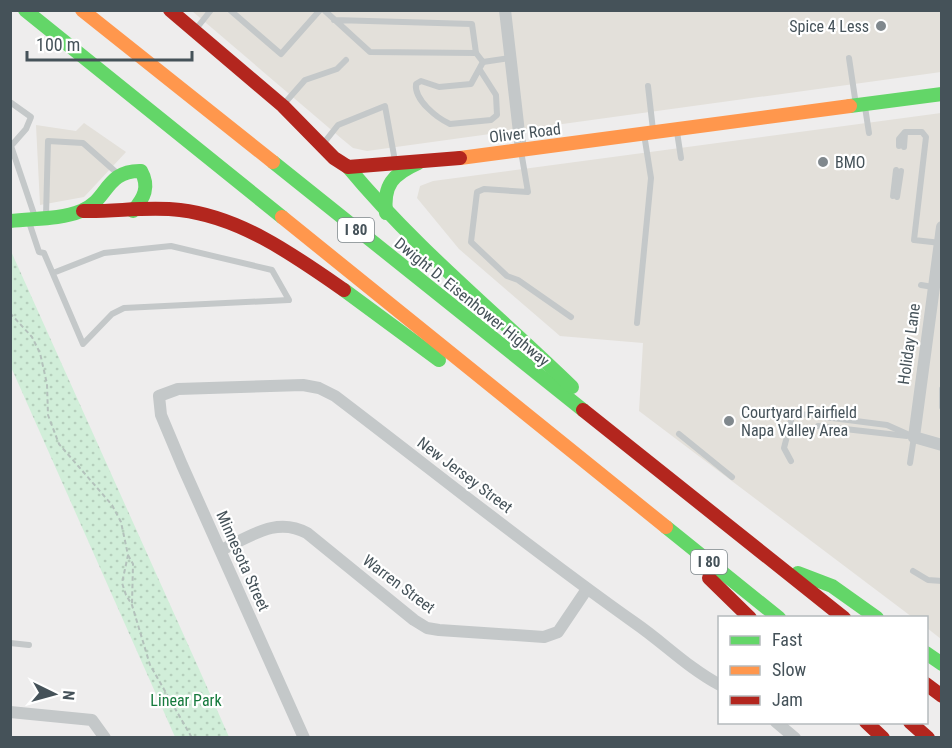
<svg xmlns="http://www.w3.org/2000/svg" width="952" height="748" font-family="'Roboto Condensed',sans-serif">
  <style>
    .commercial { fill: #e3e0da }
    .green { fill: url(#green-dots) }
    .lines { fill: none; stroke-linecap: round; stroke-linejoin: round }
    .path { stroke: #b3c1bb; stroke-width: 2; stroke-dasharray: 4.5 3; stroke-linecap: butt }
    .lane { stroke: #c4c8c9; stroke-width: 6 }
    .street { stroke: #c4c8c9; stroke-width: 12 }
    .fast { stroke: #63d668; stroke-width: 14 }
    .slow { stroke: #ff974d; stroke-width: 14 }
    .jam { stroke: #b3261e; stroke-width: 14 }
    .poi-dot { fill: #80888d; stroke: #fff; stroke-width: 2 }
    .labels { text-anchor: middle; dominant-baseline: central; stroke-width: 4.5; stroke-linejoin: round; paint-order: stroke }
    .shield { fill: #fff; stroke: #7d868b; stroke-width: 1.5 }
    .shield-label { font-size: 15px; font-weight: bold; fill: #455259 }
    .poi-label { font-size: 16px; fill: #455259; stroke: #fff; text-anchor: start }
    .street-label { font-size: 16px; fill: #455259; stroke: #fff }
    .park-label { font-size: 16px; fill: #167a3d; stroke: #fff }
  </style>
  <defs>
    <pattern id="green-dots" width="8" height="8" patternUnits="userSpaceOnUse" patternTransform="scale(1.5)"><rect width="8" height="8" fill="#d1eed9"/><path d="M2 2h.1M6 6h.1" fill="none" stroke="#b5cebc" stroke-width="1.8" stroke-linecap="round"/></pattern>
  </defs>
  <rect width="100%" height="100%" fill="#eeeded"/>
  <g class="commercial">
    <polygon points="192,11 941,11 941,72 367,151 353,148 342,139"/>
    <polygon points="941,113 941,639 927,628 926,618 912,617 639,411 643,343 560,336 459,249 417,198 420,186 433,181"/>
    <polygon points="84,123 126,152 84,197 40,205 36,125 76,131"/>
  </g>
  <polygon class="green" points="10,249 199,669 229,737 175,737 11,367"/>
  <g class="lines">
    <g class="path">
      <polyline points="10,313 32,337 40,353 47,384 48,415 59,444 112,505 121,522 128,555 122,583 126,595 132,605 150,665 192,738"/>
      <polyline points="128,555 133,564 132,604"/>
    </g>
    <g class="lane">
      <polyline points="230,10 281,54 320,10"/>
      <polyline points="324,10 370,52 476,53 472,24 334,20"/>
      <polyline points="196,29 211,10"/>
      <polyline points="476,53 483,62 510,58"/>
      <polyline points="849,58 856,105"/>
      <path d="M480,70L496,95L497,115L491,120L450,124C437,118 414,100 416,84L421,81L439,87L471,84L483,62"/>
      <polyline points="648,86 653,130"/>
      <polyline points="10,102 31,117 26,129 11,146 35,217"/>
      <polyline points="283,105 305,80 337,69 346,60"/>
      <polyline points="865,107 869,133"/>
      <polyline points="677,132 681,158"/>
      <polyline points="323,144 338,125 385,106 395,161"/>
      <polyline points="899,146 899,139 905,132 922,132 926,137 914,240 941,243"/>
      <polyline points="904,147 905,133"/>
      <polyline points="521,151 528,192 484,189 477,192 471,242 507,276 518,280 571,317"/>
      <polyline points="893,196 896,170"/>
      <polyline points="897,197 901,171"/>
      <polyline points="46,216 48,141 83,143 117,173"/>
      <polyline points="29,222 39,252 44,253 83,344 112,314 124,308 289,300 272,270 171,246 104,253 53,273"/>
      <polyline points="921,285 933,287"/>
      <polyline points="637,323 651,178 644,134"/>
      <polyline points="942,389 942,407"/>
      <polyline points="818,426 907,436"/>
      <polyline points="679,434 732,477"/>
      <polyline points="791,461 784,448 793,413 887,425 914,437"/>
      <polyline points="910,463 914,437"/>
      <polyline points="913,571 928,580 942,581"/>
      <polyline points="10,643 29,645"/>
    </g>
    <g class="street">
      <polyline points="505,10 521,150"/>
      <polyline points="942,227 914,437 942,445"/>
      <path d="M221,550C250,537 276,516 307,533L414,620L427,628L439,630L544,637L558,632L587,589"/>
      <polyline points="10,712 92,720 105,738"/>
      <polyline points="776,722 795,738"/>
      <path d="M304,738L182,465L161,415L159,396L178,389L303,385L319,388L335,396C435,472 533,551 635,623C664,643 688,668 720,685"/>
    </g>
    <g class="fast">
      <polyline points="25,10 282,217"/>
      <polyline points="850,106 942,94"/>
      <polyline points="273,162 583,410"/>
      <path d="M348,167C415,248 497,314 572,387"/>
      <path d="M386,213C383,185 393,174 418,163"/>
      <path d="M10,221C33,218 59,220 81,211C108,201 105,170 141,171C150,187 144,198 133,211"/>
      <polyline points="344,290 439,360"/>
      <polyline points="666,527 779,618"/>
      <polyline points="798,573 832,586 877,618"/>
      <polyline points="926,653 942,664"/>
    </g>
    <g class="slow">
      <polyline points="82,10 273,162"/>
      <polyline points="460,158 850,106"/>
      <polyline points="282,217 666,527"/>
    </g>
    <g class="jam">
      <polyline points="170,10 283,106 334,158 348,167 460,158"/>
      <path d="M83,211C115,212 148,206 180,210C241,217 295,256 344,290"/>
      <polyline points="583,410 844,618"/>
      <polyline points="709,578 750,618"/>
      <polyline points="926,684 942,696"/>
      <polyline points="866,722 883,738"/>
      <polyline points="910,722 928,738"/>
    </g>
  </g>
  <g class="poi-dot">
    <circle cx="881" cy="26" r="6"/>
    <circle cx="823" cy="162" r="6"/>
    <circle cx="729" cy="421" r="6"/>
  </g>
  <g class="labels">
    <g class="shield">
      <rect x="338" y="218" width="36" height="24" rx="4.5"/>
      <rect x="691" y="550" width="36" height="24" rx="4.5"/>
    </g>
    <g class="shield-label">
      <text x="356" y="230">I 80</text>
      <text x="709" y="562">I 80</text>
    </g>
    <g class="poi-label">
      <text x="869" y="26" text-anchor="end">Spice 4 Less</text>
      <text x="835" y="162">BMO</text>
      <text x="741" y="412">Courtyard Fairfield<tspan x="741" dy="18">Napa Valley Area</tspan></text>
    </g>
    <g class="street-label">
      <text transform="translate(525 133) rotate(-7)">Oliver Road</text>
      <text transform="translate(472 302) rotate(39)">Dwight D. Eisenhower Highway</text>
      <text transform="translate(909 344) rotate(-82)">Holiday Lane</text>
      <text transform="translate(465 475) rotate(37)">New Jersey Street</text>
      <text transform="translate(243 561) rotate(66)">Minnesota Street</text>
      <text transform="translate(399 584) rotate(37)">Warren Street</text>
    </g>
    <g class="park-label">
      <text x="186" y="700">Linear Park</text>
    </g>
  </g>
  <rect width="952" height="748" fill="none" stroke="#455259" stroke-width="24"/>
  <rect x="718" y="616" width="210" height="108" fill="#ffffff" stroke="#b5babd" stroke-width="1.5"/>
  <rect x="730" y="636" width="30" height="9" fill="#63d668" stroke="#b5babd" stroke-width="1.5"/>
  <text x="772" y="646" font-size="18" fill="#455259">Fast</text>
  <rect x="730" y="666" width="30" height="9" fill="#ff974d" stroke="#b5babd" stroke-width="1.5"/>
  <text x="772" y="676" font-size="18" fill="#455259">Slow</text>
  <rect x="730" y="696" width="30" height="9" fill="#b3261e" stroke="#b5babd" stroke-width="1.5"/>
  <text x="772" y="706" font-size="18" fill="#455259">Jam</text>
  <g transform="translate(54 694) rotate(95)" stroke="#ffffff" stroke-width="4.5" paint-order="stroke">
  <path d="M0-4.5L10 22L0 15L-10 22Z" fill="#455259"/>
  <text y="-9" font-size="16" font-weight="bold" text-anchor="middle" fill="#455259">N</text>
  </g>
  <path d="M27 51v9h165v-9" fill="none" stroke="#455259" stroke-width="3"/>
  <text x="36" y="51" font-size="18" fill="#455259" stroke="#ffffff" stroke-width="4.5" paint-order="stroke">100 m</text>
</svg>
